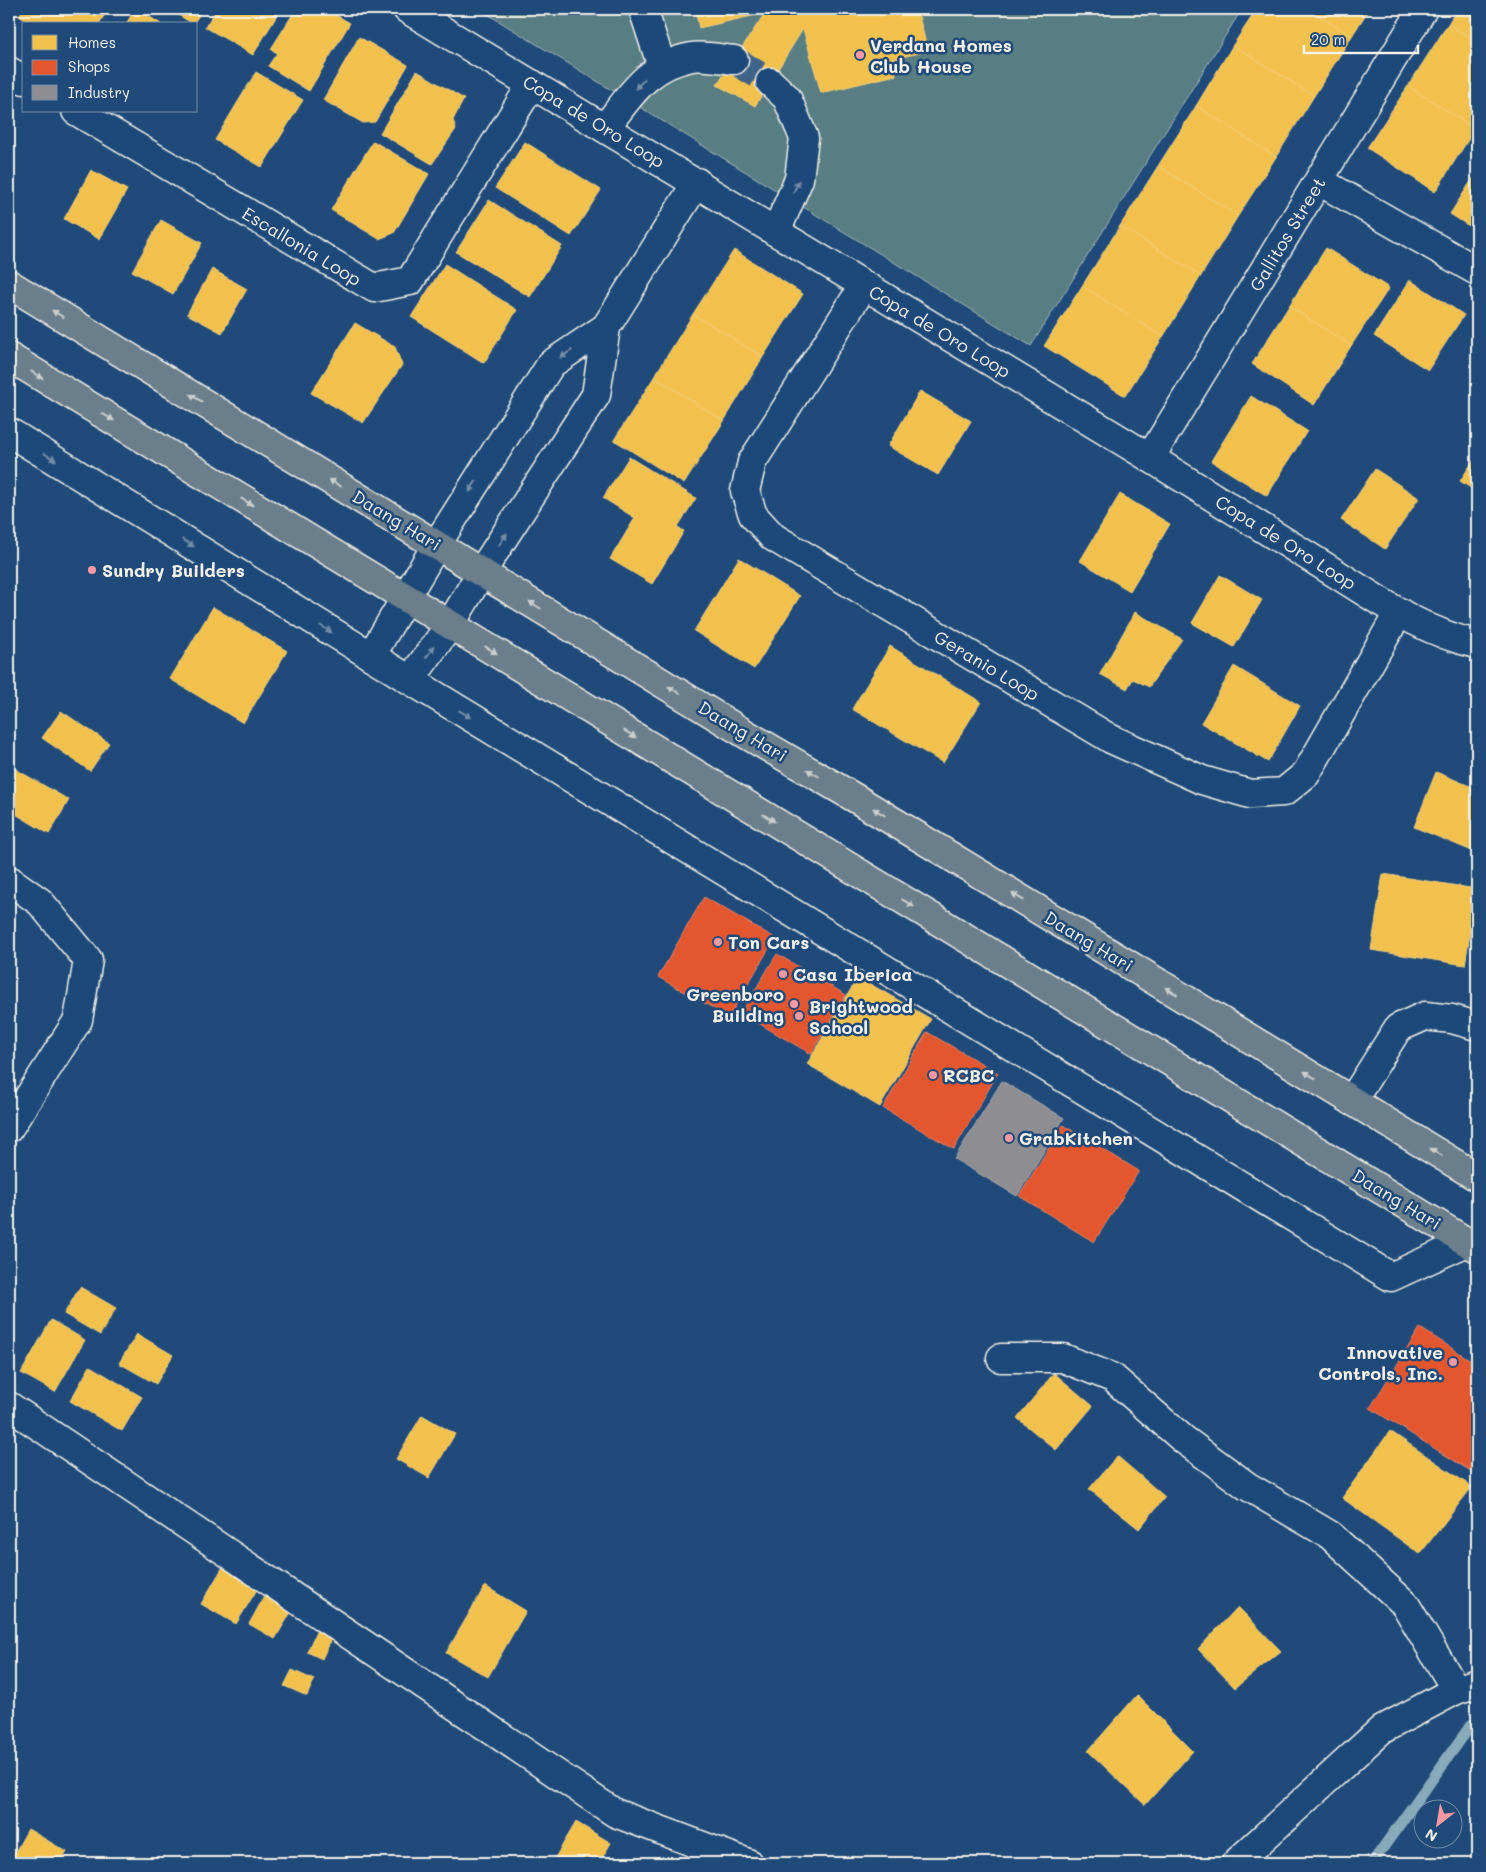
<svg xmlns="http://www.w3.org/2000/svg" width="1486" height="1872" font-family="Mali,sans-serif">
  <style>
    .green { fill: #587d83; stroke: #a6b7b6 }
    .homes { fill: #f2c14e; stroke: #f3cf7c }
    .shops { fill: #e4572e; stroke: #e98566 }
    .industry { fill: #8d8d92; stroke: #acabac }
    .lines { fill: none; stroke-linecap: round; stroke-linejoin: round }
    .stream { stroke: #89aabb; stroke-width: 11 }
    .minor-tunnel { stroke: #3f638a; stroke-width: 28; stroke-dasharray: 28 14; stroke-linecap: butt }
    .minor-casing { stroke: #f4f1e8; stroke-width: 31 }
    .major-casing { stroke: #f4f1e8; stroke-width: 31 }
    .minor { stroke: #1f4a7a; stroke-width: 28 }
    .major { stroke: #6b7e8b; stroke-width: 28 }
    .oneway { fill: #748da6 }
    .oneway2 { fill: #cbcecc }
    .poi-dot { fill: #ff9aa2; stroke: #1f4a7a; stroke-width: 2 }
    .labels { text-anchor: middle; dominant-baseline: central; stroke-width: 5; stroke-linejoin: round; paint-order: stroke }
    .poi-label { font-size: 18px; font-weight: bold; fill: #f4f1e8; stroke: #1f4a7a; text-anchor: start }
    .street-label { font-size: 18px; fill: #f4f1e8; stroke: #1f4a7a }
  </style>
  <rect width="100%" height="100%" fill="#1f4a7a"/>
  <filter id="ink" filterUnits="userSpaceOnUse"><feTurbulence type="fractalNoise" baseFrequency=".02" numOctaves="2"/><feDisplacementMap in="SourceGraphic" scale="10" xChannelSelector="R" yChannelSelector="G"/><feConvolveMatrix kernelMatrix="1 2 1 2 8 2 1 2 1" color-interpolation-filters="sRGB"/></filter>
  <g filter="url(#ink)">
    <polygon class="green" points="479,9 1242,9 1031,346"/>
    <g class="homes">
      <polygon points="23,9 108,9 99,24 31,24 19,16"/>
      <polygon points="135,9 137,9 161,24 126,24"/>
      <polygon points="169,9 203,9 193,24"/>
      <polygon points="217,9 281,9 253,55 205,27"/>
      <polygon points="296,9 325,9 350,23 309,91 268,66 277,53 271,49"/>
      <polygon points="695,9 861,9 862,12 877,9 917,9 928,51 893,59 896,75 821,93 803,29 755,106 717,85 765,13 699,28"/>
      <polygon points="1257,9 1308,9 1352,36 1314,96 1233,45"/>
      <polygon points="1308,9 1369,9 1352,36"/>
      <polygon points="1457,9 1477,9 1477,42 1448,24"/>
      <polygon points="1448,24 1477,42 1477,127 1475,129 1408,86"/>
      <polygon points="359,37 408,65 375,122 363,123 323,100"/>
      <polygon points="1233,45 1314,96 1276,157 1196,106"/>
      <polygon points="417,71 464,99 453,120 456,129 432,164 380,133"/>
      <polygon points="256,72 303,100 262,167 215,140"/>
      <polygon points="1408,86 1475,129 1435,192 1367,148"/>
      <polygon points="1196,106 1276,157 1238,216 1158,166"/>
      <polygon points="373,141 429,174 394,233 379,239 331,210"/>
      <polygon points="525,142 601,190 571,236 495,188"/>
      <polygon points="1158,166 1238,216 1201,276 1120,226"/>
      <polygon points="91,170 127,190 99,239 64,219"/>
      <polygon points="1477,172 1477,231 1450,214"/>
      <polygon points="489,200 562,246 530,297 456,252"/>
      <polygon points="161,220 202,243 173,294 132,271"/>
      <polygon points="1120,226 1201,276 1163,337 1082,286"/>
      <polygon points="1326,248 1389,288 1351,346 1289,306"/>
      <polygon points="734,250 803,294 763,357 693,314"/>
      <polygon points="445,264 517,310 484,363 411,317"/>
      <polygon points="212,269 247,289 222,333 187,314"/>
      <polygon points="1410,280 1464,315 1428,370 1374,336"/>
      <polygon points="1082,286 1163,337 1125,396 1044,346"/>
      <polygon points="1289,306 1351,346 1314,405 1252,364"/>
      <polygon points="693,314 763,357 724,421 654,377"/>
      <polygon points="355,323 395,347 402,365 363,423 311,393"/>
      <polygon points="654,377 724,421 684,484 614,440"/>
      <polygon points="920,391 971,421 938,475 888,446"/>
      <polygon points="1251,396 1307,431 1267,496 1211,461"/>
      <polygon points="1477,455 1477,492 1460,481"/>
      <polygon points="629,457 696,498 677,528 684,531 652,584 610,559 635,518 603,498"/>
      <polygon points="1375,469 1419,498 1385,549 1341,520"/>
      <polygon points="1120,494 1170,524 1130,591 1080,561"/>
      <polygon points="739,558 800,596 754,669 694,631"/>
      <polygon points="1220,575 1262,600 1234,647 1192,623"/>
      <polygon points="213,607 287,651 243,723 170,679"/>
      <polygon points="1135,612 1182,639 1149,687 1133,679 1127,689 1100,674"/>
      <polygon points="890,646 981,702 943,763 852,709"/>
      <polygon points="1234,666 1300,706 1268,762 1201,723"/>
      <polygon points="61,711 109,743 90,771 42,738"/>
      <polygon points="12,767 69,800 49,834 9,810 9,773"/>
      <polygon points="1436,772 1477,789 1477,853 1414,827"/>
      <polygon points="1383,874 1477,889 1465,965 1371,950"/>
      <polygon points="858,977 931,1019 880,1107 807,1064"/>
      <polygon points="80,1287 116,1308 100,1335 64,1314"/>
      <polygon points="51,1320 85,1340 55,1392 21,1373"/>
      <polygon points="137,1334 173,1355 156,1384 119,1363"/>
      <polygon points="90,1366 142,1397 122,1431 70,1401"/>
      <polygon points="1054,1373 1093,1406 1056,1450 1017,1418"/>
      <polygon points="422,1415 455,1434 429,1478 396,1459"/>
      <polygon points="1390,1431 1472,1487 1420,1554 1342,1498"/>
      <polygon points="1117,1456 1165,1497 1139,1529 1089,1489"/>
      <polygon points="224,1565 259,1586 236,1624 201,1604"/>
      <polygon points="270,1586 297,1602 275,1639 249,1624"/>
      <polygon points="485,1586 526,1611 488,1677 446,1653"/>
      <polygon points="1238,1607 1281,1651 1235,1688 1198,1649"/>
      <polygon points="320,1623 335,1630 322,1659 307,1652"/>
      <polygon points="292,1670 314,1680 307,1696 284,1686"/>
      <polygon points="1137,1695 1193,1751 1145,1805 1088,1751"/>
      <polygon points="576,1822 611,1843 599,1863 552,1863"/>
      <polygon points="28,1829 67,1852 60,1863 9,1863"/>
    </g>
    <g class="shops">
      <polygon points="704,897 775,938 729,1017 658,977"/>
      <polygon points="777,954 846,995 811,1054 741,1013"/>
      <polygon points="927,1032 998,1073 954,1149 883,1108"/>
      <polygon points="1063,1125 1139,1171 1094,1242 1019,1196"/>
      <polygon points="1420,1328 1477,1364 1477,1475 1370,1408"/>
    </g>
    <polygon class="industry" points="1002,1081 1064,1118 1017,1196 954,1159"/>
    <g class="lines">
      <polyline class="stream" points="1372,1863 1471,1725"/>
      <polyline class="minor-tunnel" points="734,60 770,82"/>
      <defs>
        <g id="minor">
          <path d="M407,9C656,159 905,308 1152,459C1210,495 1269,532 1327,568C1374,597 1423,633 1477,644"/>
          <polyline points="643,9 662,67"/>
          <polyline points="9,71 24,80"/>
          <polyline points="770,82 787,98 804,138 799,179 776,232"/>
          <polyline points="76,111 374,288 410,281 532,84"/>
          <path d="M605,128C630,96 647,65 692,57C704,55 721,59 734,60"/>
          <polyline points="1319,181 1477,271"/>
          <polyline points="864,285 752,462 745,491 753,515 773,537 1111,739 1202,780 1250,794 1284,792 1306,774 1399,612"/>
          <polyline points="9,432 410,680 1391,1277 1467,1242"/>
          <polyline points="1150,458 1423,9"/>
          <polyline points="371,656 437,544 551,364 606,327"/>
          <polyline points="410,680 450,625 482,571 596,395 606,327 697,182"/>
          <polyline points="9,880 40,902 88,960 78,1020 9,1128"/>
          <polyline points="1352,1101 1398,1028 1425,1016 1452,1019 1477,1026"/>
          <polyline points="1001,1358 1063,1358 1113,1378 1183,1439 1247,1486 1330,1535 1405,1604 1456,1690"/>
          <polyline points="9,1406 615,1813 748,1863"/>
          <polyline points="1236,1863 1381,1730 1456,1690 1477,1683"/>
        </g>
        <g id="major">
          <polyline points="9,284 744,733 855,798 1477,1177"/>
          <polyline points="9,357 1477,1248"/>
        </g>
      </defs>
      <use href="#minor" class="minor-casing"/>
      <use href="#major" class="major-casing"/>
      <use href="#minor" class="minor"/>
      <use href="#major" class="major"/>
    </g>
    <defs><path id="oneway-solid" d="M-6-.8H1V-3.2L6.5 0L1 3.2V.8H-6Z" transform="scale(1.25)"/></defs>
    <g class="oneway">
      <use href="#oneway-solid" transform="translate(640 84) rotate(133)"/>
      <use href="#oneway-solid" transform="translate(796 187) rotate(-66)"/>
      <use href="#oneway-solid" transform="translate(566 354) rotate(147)"/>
      <use href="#oneway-solid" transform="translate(50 457) rotate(32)"/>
      <use href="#oneway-solid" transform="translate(473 486) rotate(122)"/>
      <use href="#oneway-solid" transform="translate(503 539) rotate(-57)"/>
      <use href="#oneway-solid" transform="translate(188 543) rotate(32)"/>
      <use href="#oneway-solid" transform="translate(326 629) rotate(32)"/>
      <use href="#oneway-solid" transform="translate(430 652) rotate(-54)"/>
      <use href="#oneway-solid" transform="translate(465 714) rotate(31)"/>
    </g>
    <g class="oneway2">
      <use href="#oneway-solid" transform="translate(58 314) rotate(-149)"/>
      <use href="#oneway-solid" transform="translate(37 375) rotate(31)"/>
      <use href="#oneway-solid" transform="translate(196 398) rotate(-149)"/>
      <use href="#oneway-solid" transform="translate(108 417) rotate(31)"/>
      <use href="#oneway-solid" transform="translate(335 483) rotate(-149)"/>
      <use href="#oneway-solid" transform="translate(247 502) rotate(31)"/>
      <use href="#oneway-solid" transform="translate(535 605) rotate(-148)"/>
      <use href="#oneway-solid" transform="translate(491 650) rotate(31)"/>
      <use href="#oneway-solid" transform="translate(674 690) rotate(-148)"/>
      <use href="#oneway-solid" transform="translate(630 734) rotate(31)"/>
      <use href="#oneway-solid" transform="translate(813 773) rotate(-150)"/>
      <use href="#oneway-solid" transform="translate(879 812) rotate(-149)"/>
      <use href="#oneway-solid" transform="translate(769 818) rotate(31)"/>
      <use href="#oneway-solid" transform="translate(1018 897) rotate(-149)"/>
      <use href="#oneway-solid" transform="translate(908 903) rotate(31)"/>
      <use href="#oneway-solid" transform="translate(1171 991) rotate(-149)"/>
      <use href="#oneway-solid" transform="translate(1310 1075) rotate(-149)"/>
      <use href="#oneway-solid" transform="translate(1436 1152) rotate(-149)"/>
    </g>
  </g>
  <g class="poi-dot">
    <circle cx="860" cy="55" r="5"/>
    <circle cx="92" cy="570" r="5"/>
    <circle cx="718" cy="942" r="5"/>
    <circle cx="783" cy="974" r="5"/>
    <circle cx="794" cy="1004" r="5"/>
    <circle cx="799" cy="1016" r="5"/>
    <circle cx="933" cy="1075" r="5"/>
    <circle cx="1009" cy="1138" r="5"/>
    <circle cx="1453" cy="1362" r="5"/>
  </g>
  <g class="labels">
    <g class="poi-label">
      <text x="870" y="45">Verdana Homes<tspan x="870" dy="21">Club House</tspan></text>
      <text x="102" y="570">Sundry Builders</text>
      <text x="728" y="942">Ton Cars</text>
      <text x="793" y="974">Casa Iberica</text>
      <text x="784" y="994" text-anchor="end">Greenboro<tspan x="784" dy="21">Building</tspan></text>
      <text x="809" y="1006">Brightwood<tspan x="809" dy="21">School</tspan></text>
      <text x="943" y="1075">RCBC</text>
      <text x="1019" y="1138">GrabKitchen</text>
      <text x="1443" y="1352" text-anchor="end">Innovative<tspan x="1443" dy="21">Controls, Inc.</tspan></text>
    </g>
    <g class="street-label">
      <text transform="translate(594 121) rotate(31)">Copa de Oro Loop</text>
      <text transform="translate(1287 234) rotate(-59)">Gallitos Street</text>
      <text transform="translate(302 246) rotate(31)">Escallonia Loop</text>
      <text transform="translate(940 331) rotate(31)">Copa de Oro Loop</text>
      <text transform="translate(397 520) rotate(31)">Daang Hari</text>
      <text transform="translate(1286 542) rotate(32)">Copa de Oro Loop</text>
      <text transform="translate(987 665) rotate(31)">Geranio Loop</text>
      <text transform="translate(743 731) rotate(31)">Daang Hari</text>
      <text transform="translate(1089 941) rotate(31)">Daang Hari</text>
      <text transform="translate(1397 1199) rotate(31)">Daang Hari</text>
    </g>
  </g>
  <rect width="1486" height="1872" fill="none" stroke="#1f4a7a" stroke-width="30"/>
  <rect x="15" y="15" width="1456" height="1842" fill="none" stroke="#f4f1e8" stroke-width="2" filter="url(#ink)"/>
  <rect x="22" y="22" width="175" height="90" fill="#1f4a7a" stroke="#748da6"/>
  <rect x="32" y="35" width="25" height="15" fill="#f2c14e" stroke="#748da6"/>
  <text x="68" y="48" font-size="15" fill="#f4f1e8">Homes</text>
  <rect x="32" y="60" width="25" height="15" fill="#e4572e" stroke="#748da6"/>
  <text x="68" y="72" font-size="15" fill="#f4f1e8">Shops</text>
  <rect x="32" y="85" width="25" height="15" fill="#8d8d92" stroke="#748da6"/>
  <text x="68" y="98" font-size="15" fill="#f4f1e8">Industry</text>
  <g transform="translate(1438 1824) rotate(211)"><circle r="24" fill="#1f4a7a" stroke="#748da6"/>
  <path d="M0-4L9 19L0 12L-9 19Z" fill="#ff9aa2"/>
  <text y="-8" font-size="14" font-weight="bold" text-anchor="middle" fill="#f4f1e8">N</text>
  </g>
  <path d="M1304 45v8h114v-8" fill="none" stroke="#f4f1e8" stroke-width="2.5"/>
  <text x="1311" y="45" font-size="15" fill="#f4f1e8" stroke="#1f4a7a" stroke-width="4" paint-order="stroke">20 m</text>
</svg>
